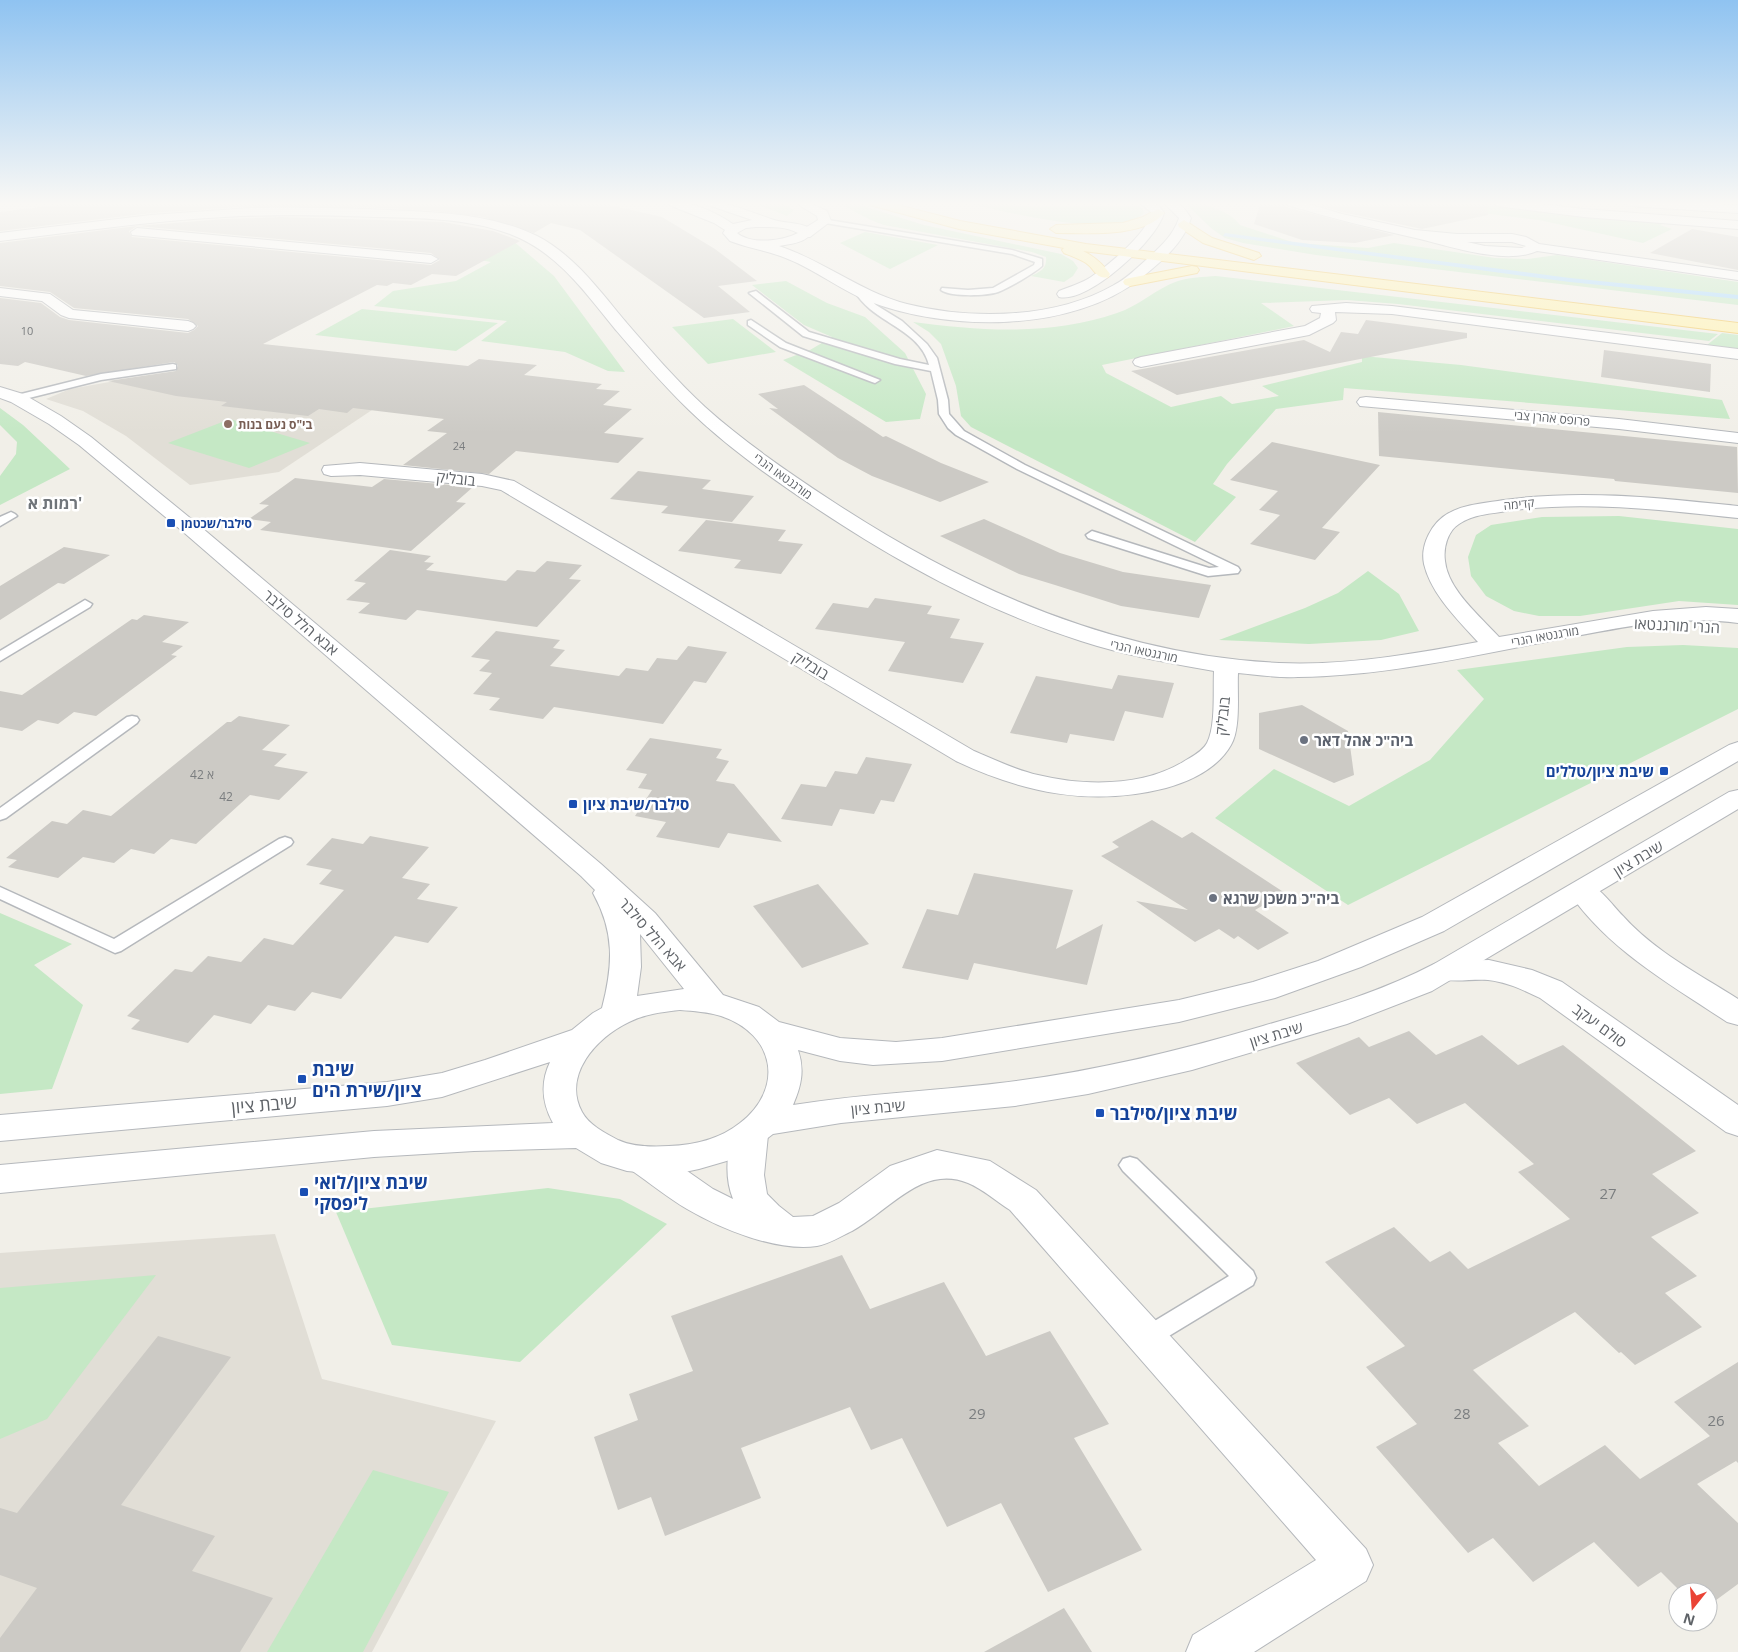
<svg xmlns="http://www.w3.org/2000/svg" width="1738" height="1652" font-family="'Open Sans','Noto Sans Hebrew',sans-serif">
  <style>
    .education { fill: #e1ded6 }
    .green { fill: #c5e8c5 }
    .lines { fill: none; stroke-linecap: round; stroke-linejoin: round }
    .stream { fill: #aadaff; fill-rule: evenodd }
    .building { fill: #cccac5 }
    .service-casing { stroke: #b5b8bc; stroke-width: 3 }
    .minor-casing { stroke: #b5b8bc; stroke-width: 2 }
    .tertiary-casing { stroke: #b5b8bc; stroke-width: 2 }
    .primary-casing { stroke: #f2c960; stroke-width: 2 }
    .service { fill: #fff; fill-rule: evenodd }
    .minor { fill: #fff; fill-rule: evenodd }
    .tertiary { fill: #fff; fill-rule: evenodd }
    .primary { fill: #fff2af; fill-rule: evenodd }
    .education-dot { fill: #8d6e63; stroke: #fff; stroke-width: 2 }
    .transit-dot { fill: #1a4fb4; stroke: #fff; stroke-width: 2 }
    .worship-dot { fill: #6b7280; stroke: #fff; stroke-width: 2 }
    .labels { text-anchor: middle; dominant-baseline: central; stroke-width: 5; stroke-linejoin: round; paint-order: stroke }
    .far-number-label { font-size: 11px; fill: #7a7d7f }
    .far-street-label { font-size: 12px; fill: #5f6368; stroke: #fff }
    .far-education-label { font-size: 12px; font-weight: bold; fill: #785e54; stroke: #fff; text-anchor: start }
    .far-transit-label { font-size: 12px; font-weight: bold; fill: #164399; stroke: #fff; text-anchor: start }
    .number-label { font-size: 12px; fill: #7a7d7f }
    .street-label { font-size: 15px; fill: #5f6368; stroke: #fff }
    .worship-label { font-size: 15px; font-weight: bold; fill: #5b616d; stroke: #fff; text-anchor: start }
    .transit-label { font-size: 15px; font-weight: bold; fill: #164399; stroke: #fff; text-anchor: end }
    .near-number-label { font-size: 15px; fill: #7a7d7f }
    .far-district-label { font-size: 16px; font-weight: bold; fill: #70757a; stroke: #fff }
    .near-transit-label { font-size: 18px; font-weight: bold; fill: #164399; stroke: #fff; text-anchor: start }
    .near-street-label { font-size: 18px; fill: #5f6368; stroke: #fff }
  </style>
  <rect width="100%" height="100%" fill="#f1efe8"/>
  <g class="education">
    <polygon points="115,381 408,386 279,472 190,485 126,436 83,411 46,399 70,389"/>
    <polygon points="275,1234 322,1379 496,1421 372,1652 0,1652 0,1253"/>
  </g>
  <g class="green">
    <polygon points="752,202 779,202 794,210 787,216"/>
    <path d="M836,202H850L924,225L1061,254L1073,261L1078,268L1073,276L1064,282L1031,276C1041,271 1047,269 1046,257L1032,252L884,225C867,220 852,209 836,202Z"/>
    <path d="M964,202L1034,207L1139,206L1143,209L1144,213C1118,241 1000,211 964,202Z"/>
    <path d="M1184,202C1202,202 1229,210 1240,225L1295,243L1368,248L1394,243L1495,258L1528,259L1557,255L1738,282V305L1316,255L1243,243L1225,238L1211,228Z"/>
    <polygon points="1484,205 1601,219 1668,222 1660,225 1672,229 1643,243 1539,220 1474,212"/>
    <polygon points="865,232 938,245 890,269 840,243"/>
    <polygon points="512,240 554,276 625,372 608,371 565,352 481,341 507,321 374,306 393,291 456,281 491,262 474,259"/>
    <path d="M1216,276L1718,334L1709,341L1398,304L1347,300L1261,303L1294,326L1102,365L1106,373L1171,407L1221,396L1232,404L1279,396L1262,386L1362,362V356L1461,365L1722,400L1730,419L1344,388L1343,400L1276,409L1227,464L1213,484L1236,497L1195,542L971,427L961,416L956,386L941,344L929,332L913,322C981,331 1051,336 1117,313C1139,306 1157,288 1178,281C1190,277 1204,277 1216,276Z"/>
    <polygon points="786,281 827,303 865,317 905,353 926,394 920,419 886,422 783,360 810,350 832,337 804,325 752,285"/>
    <polygon points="362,309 498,323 456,351 315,335"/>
    <polygon points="733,319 776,352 708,364 672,327"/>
    <polygon points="1722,333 1738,335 1738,350 1707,345"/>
    <polygon points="0,408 23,425 70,469 0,505 0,476 16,454 17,442 0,425"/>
    <polygon points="230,419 310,443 249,468 168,443"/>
    <polygon points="1619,516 1738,529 1738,605 1679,601 1580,616 1539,616 1514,611 1486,596 1471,576 1468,557 1476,535 1491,525 1542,517"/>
    <polygon points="1368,571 1399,594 1419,631 1381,640 1309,644 1219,640 1305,608 1338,593"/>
    <polygon points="1683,645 1738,648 1738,709 1348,905 1215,818 1274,769 1349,806 1430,760 1484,699 1457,670 1627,647"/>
    <polygon points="0,913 72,944 34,965 83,1005 52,1089 0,1094"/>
    <polygon points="548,1188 620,1199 667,1224 520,1362 392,1345 336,1212"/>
    <polygon points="156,1275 47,1419 0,1439 0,1288"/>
    <polygon points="373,1470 449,1492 363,1652 267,1652"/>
  </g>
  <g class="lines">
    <polygon class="stream" points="1225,233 1570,278 1738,295 1738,299 1570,282 1223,236"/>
  </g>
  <g class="building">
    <polygon points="81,202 597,202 662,217 715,249 757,281 718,286 750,312 704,318 580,230 551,223 534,233 483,217 426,210 337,206 251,206 151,213 0,231 0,212"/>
    <polygon points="1261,202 1283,202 1286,207 1394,235 1355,243 1302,240 1254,224"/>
    <polygon points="1307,202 1487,202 1488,215 1422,229 1342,212"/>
    <polygon points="281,217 443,222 493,231 520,241 456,276 432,274 411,285 393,283 387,286 377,285 263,344 468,366 479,359 537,365 524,375 602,384 596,389 620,391 603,405 632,409 604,433 644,438 618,463 516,451 489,474 403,465 447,433 427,431 444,419 353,408 347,413 319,409 308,416 221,406 227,402 176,396 108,381 176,371 178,365 174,362 86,376 25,362 18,366 0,364 0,298 41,303 60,317 69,320 188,333 194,330 198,326 188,319 74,308 50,292 0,286 0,243 137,226 129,231 132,237 431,265 440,260 431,253 137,226 224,219"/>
    <polygon points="1692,229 1738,237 1738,270 1650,253"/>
    <polygon points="1366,320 1467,333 1467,338 1177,395 1131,371 1304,340 1330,352 1341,332 1358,334"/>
    <polygon points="1604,350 1711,364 1710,392 1601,377"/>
    <polygon points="804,385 883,437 886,436 941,463 989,482 940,502 872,476 838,458 769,408 778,409 758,394"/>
    <polygon points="1378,412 1737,447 1738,493 1615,481 1614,479 1379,456"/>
    <polygon points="1272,442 1380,465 1322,528 1340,532 1315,560 1250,544 1280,515 1259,510 1278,491 1230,480"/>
    <polygon points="638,471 711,480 702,489 754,496 732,522 661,513 668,506 610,499"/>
    <polygon points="295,478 372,487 384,479 473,487 456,502 466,503 411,551 260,530 271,522 249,519 269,505 259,504"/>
    <polygon points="984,519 1060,553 1123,572 1211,585 1199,618 1121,606 1055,585 1019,574 940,536"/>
    <polygon points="706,520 786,530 778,541 803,544 781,574 734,568 741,560 678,551"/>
    <polygon points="64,547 110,555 64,584 58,583 0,620 0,586"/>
    <polygon points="390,550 431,556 424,562 434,563 426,570 506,581 517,570 535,572 547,561 582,565 569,579 581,580 537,627 417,610 406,620 358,613 370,603 346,600 366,583 354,581"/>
    <polygon points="875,598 932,606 927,614 960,619 950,638 984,643 963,683 888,671 905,642 815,629 833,603 868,608"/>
    <polygon points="144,615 189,622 162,642 183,646 171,655 177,656 96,716 74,712 58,724 38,720 22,731 0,727 0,691 22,695 132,619 137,620"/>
    <polygon points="496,631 560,640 553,648 565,650 550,666 619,676 626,668 648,671 657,658 677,660 688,646 727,652 706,683 694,681 663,724 554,707 543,719 489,710 500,698 473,694 492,673 479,671 490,660 471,657"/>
    <polygon points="1118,675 1174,683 1163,718 1125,711 1114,741 1070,734 1067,743 1010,733 1036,676 1112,689"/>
    <polygon points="1302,705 1348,731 1354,775 1334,783 1259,749 1259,713"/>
    <polygon points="239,716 290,725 262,750 287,754 274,766 308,772 279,800 250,795 196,844 171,839 154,854 131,849 114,863 83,857 58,878 8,867 17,860 6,858 52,821 67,824 83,810 111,816 227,722 231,722"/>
    <polygon points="650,738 722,749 716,758 729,761 716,781 734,784 782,842 728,833 719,848 656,837 666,822 635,816 652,790 638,788 647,774 626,770"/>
    <polygon points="866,757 912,764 894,802 881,800 874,814 840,809 832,826 781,819 801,784 826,787 835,771 857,774"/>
    <polygon points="1152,820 1182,838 1192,832 1285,893 1255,910 1289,933 1258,950 1238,936 1234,939 1219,929 1195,942 1136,901 1188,910 1101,856 1119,847 1112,842"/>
    <polygon points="370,836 429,847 402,878 430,884 417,899 458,907 428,943 395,936 341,999 312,992 295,1011 268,1005 251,1024 214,1015 188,1043 131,1029 140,1020 127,1016 175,969 192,972 208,956 241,962 264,938 293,945 344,890 319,884 332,870 306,865 332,838 363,844"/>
    <polygon points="974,873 1073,890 1056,949 1103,924 1087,985 974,963 968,980 902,968 927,909 958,915"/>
    <polygon points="818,884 869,944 802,968 753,906"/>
    <polygon points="1409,1031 1436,1055 1482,1035 1518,1065 1563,1045 1696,1151 1652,1174 1699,1213 1651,1237 1697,1276 1665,1293 1702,1327 1635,1365 1621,1352 1619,1353 1575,1312 1473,1370 1529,1426 1498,1443 1539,1486 1605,1445 1640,1479 1710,1436 1674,1402 1738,1362 1738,1463 1736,1461 1697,1484 1738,1523 1738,1584 1708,1606 1708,1592 1681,1592 1661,1572 1638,1587 1594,1542 1533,1582 1493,1538 1468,1553 1376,1447 1417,1424 1366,1367 1405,1346 1325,1262 1394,1227 1430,1262 1450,1251 1468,1269 1570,1219 1518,1172 1534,1164 1465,1103 1417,1124 1389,1098 1350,1115 1296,1063 1359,1037 1369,1047"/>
    <polygon points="842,1255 870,1309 944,1282 986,1356 1050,1331 1109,1424 1074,1438 1142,1550 1048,1592 1001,1503 947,1527 902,1438 871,1450 850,1407 741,1448 761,1498 665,1536 651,1497 618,1510 594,1437 638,1420 629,1394 693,1371 671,1316"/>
    <polygon points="158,1336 231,1357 121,1505 215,1536 192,1571 273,1598 240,1652 0,1652 0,1638 37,1588 0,1575 0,1508 17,1513"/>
    <polygon points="1064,1608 1092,1652 984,1652"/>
  </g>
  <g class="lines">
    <defs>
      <g id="service">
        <path d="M822,219L1012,250L1042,259V266C1033,274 1010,287 998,292C986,296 950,297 941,290L942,288L968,290L993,288L1034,265L1035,262L1012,254L825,223L821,221Z"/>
        <path d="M858,288L876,305L902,321L927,344L937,358L948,400L949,414L964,431L1025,465L1238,567L1240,570L1238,573L1208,576L1088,538L1086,535L1092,531L1209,568L1219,567L1017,469L956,435L948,428L939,414L938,400L931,371L895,364L803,336L749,293L756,291L809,332L900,359L929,365C922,336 890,326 870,309C864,304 858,297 854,291Z"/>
        <polygon points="751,320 786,343 880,380 875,383 872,382 780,347 748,325 748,321"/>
        <polygon points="173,364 176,365 176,369 101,380 17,401 12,398 13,396 101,374"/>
        <polygon points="11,512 15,514 17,516 0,526 0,517"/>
        <polygon points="85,600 92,604 90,607 0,661 0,651"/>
        <polygon points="132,716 137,717 139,720 137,723 6,818 0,820 0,808 127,717"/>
        <polygon points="285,837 291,839 293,842 291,845 121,951 115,953 0,899 0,887 114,939 279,839"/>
        <polygon points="1130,1157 1137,1159 1253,1271 1256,1278 1253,1285 1154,1345 1146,1348 1138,1345 1134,1338 1138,1331 1229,1276 1123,1171 1119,1165 1123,1159"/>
      </g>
      <g id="minor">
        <polygon points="794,202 808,202 827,211 831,221 810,237 800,237 799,234 800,231 818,220 817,216"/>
        <path d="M1285,202H1302L1342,214L1415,230L1457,234H1512L1526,237L1539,244L1738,272V280L1537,251C1506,265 1452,247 1420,239C1375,229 1331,218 1287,205ZM1467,242H1512L1526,246L1522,248L1485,246Z"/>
        <polygon points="1491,202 1523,202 1584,209 1738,221 1738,229 1584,217 1497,206"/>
        <path d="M251,208C297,207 343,208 389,210C438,212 491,214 537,236C574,255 599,290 625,321C651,351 676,380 705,407C744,442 788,472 832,501C967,590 1116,655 1279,663C1345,666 1413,654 1478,642C1458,620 1431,594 1424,564C1420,545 1432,522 1449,513C1465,504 1486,503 1504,500C1582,489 1660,498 1738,506V518C1661,510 1584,500 1507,511C1491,514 1473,514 1459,524C1448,531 1443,547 1445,561C1448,590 1480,616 1499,637L1653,611L1706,607L1738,609V623C1676,614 1610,630 1550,641C1467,657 1383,676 1298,677C1278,678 1258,675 1238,673C1237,693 1241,728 1231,745C1218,768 1191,781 1166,788C1092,807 1024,793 956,761L501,490L482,486L360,475L331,476L324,474L322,470L324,466L360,463L482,474L514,481L974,751C995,760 1016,770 1038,775C1083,786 1142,787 1183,762C1191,757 1202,752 1207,743C1216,726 1213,691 1214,671C1169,663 1124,655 1081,641C984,610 897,562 813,506C770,477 726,446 689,410C662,384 639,357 615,329C584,291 557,252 510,234C467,218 420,218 375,217C325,215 274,214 224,217C149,221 75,232 0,241V233L151,215Z"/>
        <polygon points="137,228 431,255 438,259 431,263 132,235 131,232"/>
        <polygon points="0,288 50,294 73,310 188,321 193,323 196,326 193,329 188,331 69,318 61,315 42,301 0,296"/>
        <polygon points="1346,303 1392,306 1738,349 1738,359 1392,314 1335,312 1336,320 1333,323 1309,335 1141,367 1135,365 1133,362 1135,359 1141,357 1305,326 1320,318 1321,313 1312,312 1310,309 1312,306"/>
        <polygon points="1366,397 1619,419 1738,433 1738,443 1619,429 1360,406 1357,402 1360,398"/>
        <path d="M1583,882C1600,886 1611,904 1623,916C1654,951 1699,974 1738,999V1025L1727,1022C1670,984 1607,949 1568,891L1573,885Z"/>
        <path d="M1489,960L1532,970L1562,982L1738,1105V1136L1726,1132L1540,998C1523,990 1507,982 1488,980C1470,979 1452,983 1434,978L1429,971L1434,964L1445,961Z"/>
        <path d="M750,1122L762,1126L768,1135L764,1175L767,1194L779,1206L793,1217L813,1216L839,1203L890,1166L937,1150L990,1161L1036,1190L1366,1549L1373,1565L1366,1581L1254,1652H1186L1193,1635L1316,1560L1010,1210C997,1202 983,1189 968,1183C922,1164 889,1211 852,1231C841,1236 829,1244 817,1246C777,1252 721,1229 687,1209C668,1198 650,1183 631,1170L626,1160L631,1150L644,1146L657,1150L713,1189L733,1199C724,1177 726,1146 738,1126Z"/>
      </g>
      <g id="tertiary">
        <path d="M667,202C688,199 715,212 733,224L752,220L708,205L706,202C730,202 750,212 771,219C784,224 795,221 810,228L811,234C804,243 790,244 779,246C824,261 861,292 907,304C972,320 1055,319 1114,285C1126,279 1137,268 1147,259C1160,247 1173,236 1179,218L1163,202C1181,202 1181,204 1191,218C1184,243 1161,262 1141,278C1072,333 948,332 868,301C840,290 816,270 788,259C769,251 748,248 730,241L723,233L725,230L714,223L669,205ZM756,227C770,227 785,226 798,233C783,241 751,245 737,233L746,228Z"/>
        <path d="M1139,202C1151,201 1158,202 1164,213C1157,240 1088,304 1059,297L1057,294L1059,291C1069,287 1082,283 1091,277C1110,264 1145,235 1152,213Z"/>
        <polygon points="1624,202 1680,202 1738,205 1738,213 1630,206"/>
        <path d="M0,387L23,394L61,416L91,437L195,522L601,864L655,913L723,995L759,1007L779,1022L840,1038L896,1042L942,1038L1179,1000L1253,982L1318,961L1422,917L1729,745L1738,742V761L1444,931L1361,967L1275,998L1179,1022L942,1061L873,1065L840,1061L798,1050C805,1070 801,1087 793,1105C867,1093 942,1091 1016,1081C1100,1070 1182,1050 1263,1026C1321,1009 1381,992 1434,964L1729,792L1738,790V809L1432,991L1347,1024L1192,1070L1088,1094L1015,1106L841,1123L773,1134L748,1153L730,1160L699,1169L680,1173H648L627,1171L601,1163L576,1148L474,1151L374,1157L0,1193V1165L374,1131L553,1123C542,1103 540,1083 550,1062L442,1097L387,1106L0,1141V1115L387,1082L442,1073L485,1060L572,1030L593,1013L602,1008C613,965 615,933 593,893L595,890L581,876L181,530L79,445L49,424L11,402L0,398ZM640,934L684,989L637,996L641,967ZM680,1010C694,1011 708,1012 721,1016C775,1034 785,1088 740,1123C720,1139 695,1145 669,1146C652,1147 633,1147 618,1140C605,1133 589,1125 582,1112C562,1075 597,1037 629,1022C645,1014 663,1012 680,1010Z"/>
      </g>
      <g id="primary">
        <path d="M868,202H886L960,221L1086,244L1738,323V333L1083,251C1095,257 1102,263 1110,274L1108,277C1096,280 1095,269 1086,263C1080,259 1071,256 1064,253L1062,250L1064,248L959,229L870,205Z"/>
        <path d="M1158,209L1164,213C1144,238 1085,233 1056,233L1050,229L1056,225L1123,223L1143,217Z"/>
        <polygon points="1184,220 1212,238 1259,253 1261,256 1254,260 1203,243 1179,227 1178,224"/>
        <polygon points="1192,266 1197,267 1199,270 1197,273 1130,286 1125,285 1123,282 1125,279 1130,278"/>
      </g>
    </defs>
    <use href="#service" class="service-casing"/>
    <use href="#minor" class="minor-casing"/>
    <use href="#tertiary" class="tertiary-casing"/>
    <use href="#primary" class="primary-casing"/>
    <use href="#service" class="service"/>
    <use href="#minor" class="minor"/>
    <use href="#tertiary" class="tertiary"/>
    <use href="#primary" class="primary"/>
  </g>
  <linearGradient id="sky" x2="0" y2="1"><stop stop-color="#8fc3f1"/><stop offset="0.47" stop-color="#f9f8f5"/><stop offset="1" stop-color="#f9f8f5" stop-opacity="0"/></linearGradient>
  <rect width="1738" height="433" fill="url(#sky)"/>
  <circle class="education-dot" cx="228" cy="424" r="5"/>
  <g class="transit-dot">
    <rect x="166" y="518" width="10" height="10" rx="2.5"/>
    <rect x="1659" y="766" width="10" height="10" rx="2.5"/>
    <rect x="568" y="799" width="10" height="10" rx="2.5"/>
    <rect x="297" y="1074" width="10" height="10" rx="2.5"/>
    <rect x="1095" y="1108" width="10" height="10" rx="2.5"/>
    <rect x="299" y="1187" width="10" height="10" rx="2.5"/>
  </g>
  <g class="worship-dot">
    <circle cx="1304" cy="740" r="5"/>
    <circle cx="1213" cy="898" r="5"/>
  </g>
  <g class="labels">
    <g class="far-number-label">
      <text x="27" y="330">10</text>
      <text x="459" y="445">24</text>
    </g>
    <g class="far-street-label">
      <text transform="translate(1552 418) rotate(5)">פרופס אהרן צבי</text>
      <text transform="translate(783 476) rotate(36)">מורגנטאו הנרי</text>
      <text transform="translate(1519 504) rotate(-6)">קדימה</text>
      <text transform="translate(1545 636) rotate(-10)">מורגנטאו הנרי</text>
      <text transform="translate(1144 651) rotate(12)">מורגנטאו הנרי</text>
    </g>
    <g class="far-education-label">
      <text x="238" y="424">בי"ס נעם בנות</text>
    </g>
    <g class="far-transit-label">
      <text x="181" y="523">סילבר/שכטמן</text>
    </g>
    <g class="number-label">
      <text x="202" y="774">42 א</text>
      <text x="226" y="796">42</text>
    </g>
    <g class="street-label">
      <text transform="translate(456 478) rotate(6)">בובליק</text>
      <text transform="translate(301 622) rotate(40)">אבא הלל סילבר</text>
      <text transform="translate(1677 625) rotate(3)">הנרי מורגנטאו</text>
      <text transform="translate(811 665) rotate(31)">בובליק</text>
      <text transform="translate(1222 716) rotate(-84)">בובליק</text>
      <text transform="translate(1638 858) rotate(-31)">שיבת ציון</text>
      <text transform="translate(653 934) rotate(48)">אבא הלל סילבר</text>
      <text transform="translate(1600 1025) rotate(36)">סולם יעקב</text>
      <text transform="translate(1276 1034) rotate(-17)">שיבת ציון</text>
      <text transform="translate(878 1107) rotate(-5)">שיבת ציון</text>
    </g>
    <g class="worship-label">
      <text x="1314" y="740">ביה"כ אהל דאר</text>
      <text x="1223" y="898">ביה"כ משכן שרגא</text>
    </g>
    <g class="transit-label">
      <text x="1654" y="771">שיבת ציון/טללים</text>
      <text x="583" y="804" text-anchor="start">סילבר/שיבת ציון</text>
    </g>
    <g class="near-number-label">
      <text x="1608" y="1193">27</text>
      <text x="977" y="1413">29</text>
      <text x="1462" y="1413">28</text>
      <text x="1716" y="1420">26</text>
    </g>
    <g class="far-district-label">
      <text x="55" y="503">רמות א'</text>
    </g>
    <g class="near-transit-label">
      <text x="312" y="1069">שיבת<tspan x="312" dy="21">ציון/שירת הים</tspan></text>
      <text x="1110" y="1113">שיבת ציון/סילבר</text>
      <text x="314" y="1182">שיבת ציון/לואי<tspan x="314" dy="21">ליפסקי</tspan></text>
    </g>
    <g class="near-street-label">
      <text transform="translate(264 1104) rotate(-5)">שיבת ציון</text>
    </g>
  </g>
  <g transform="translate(1693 1607) rotate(197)"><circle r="24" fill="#ffffff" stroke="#bfc1c3"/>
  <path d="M0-4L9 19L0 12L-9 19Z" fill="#ea4335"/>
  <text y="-8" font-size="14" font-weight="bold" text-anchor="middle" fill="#5f6368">N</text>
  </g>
</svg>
